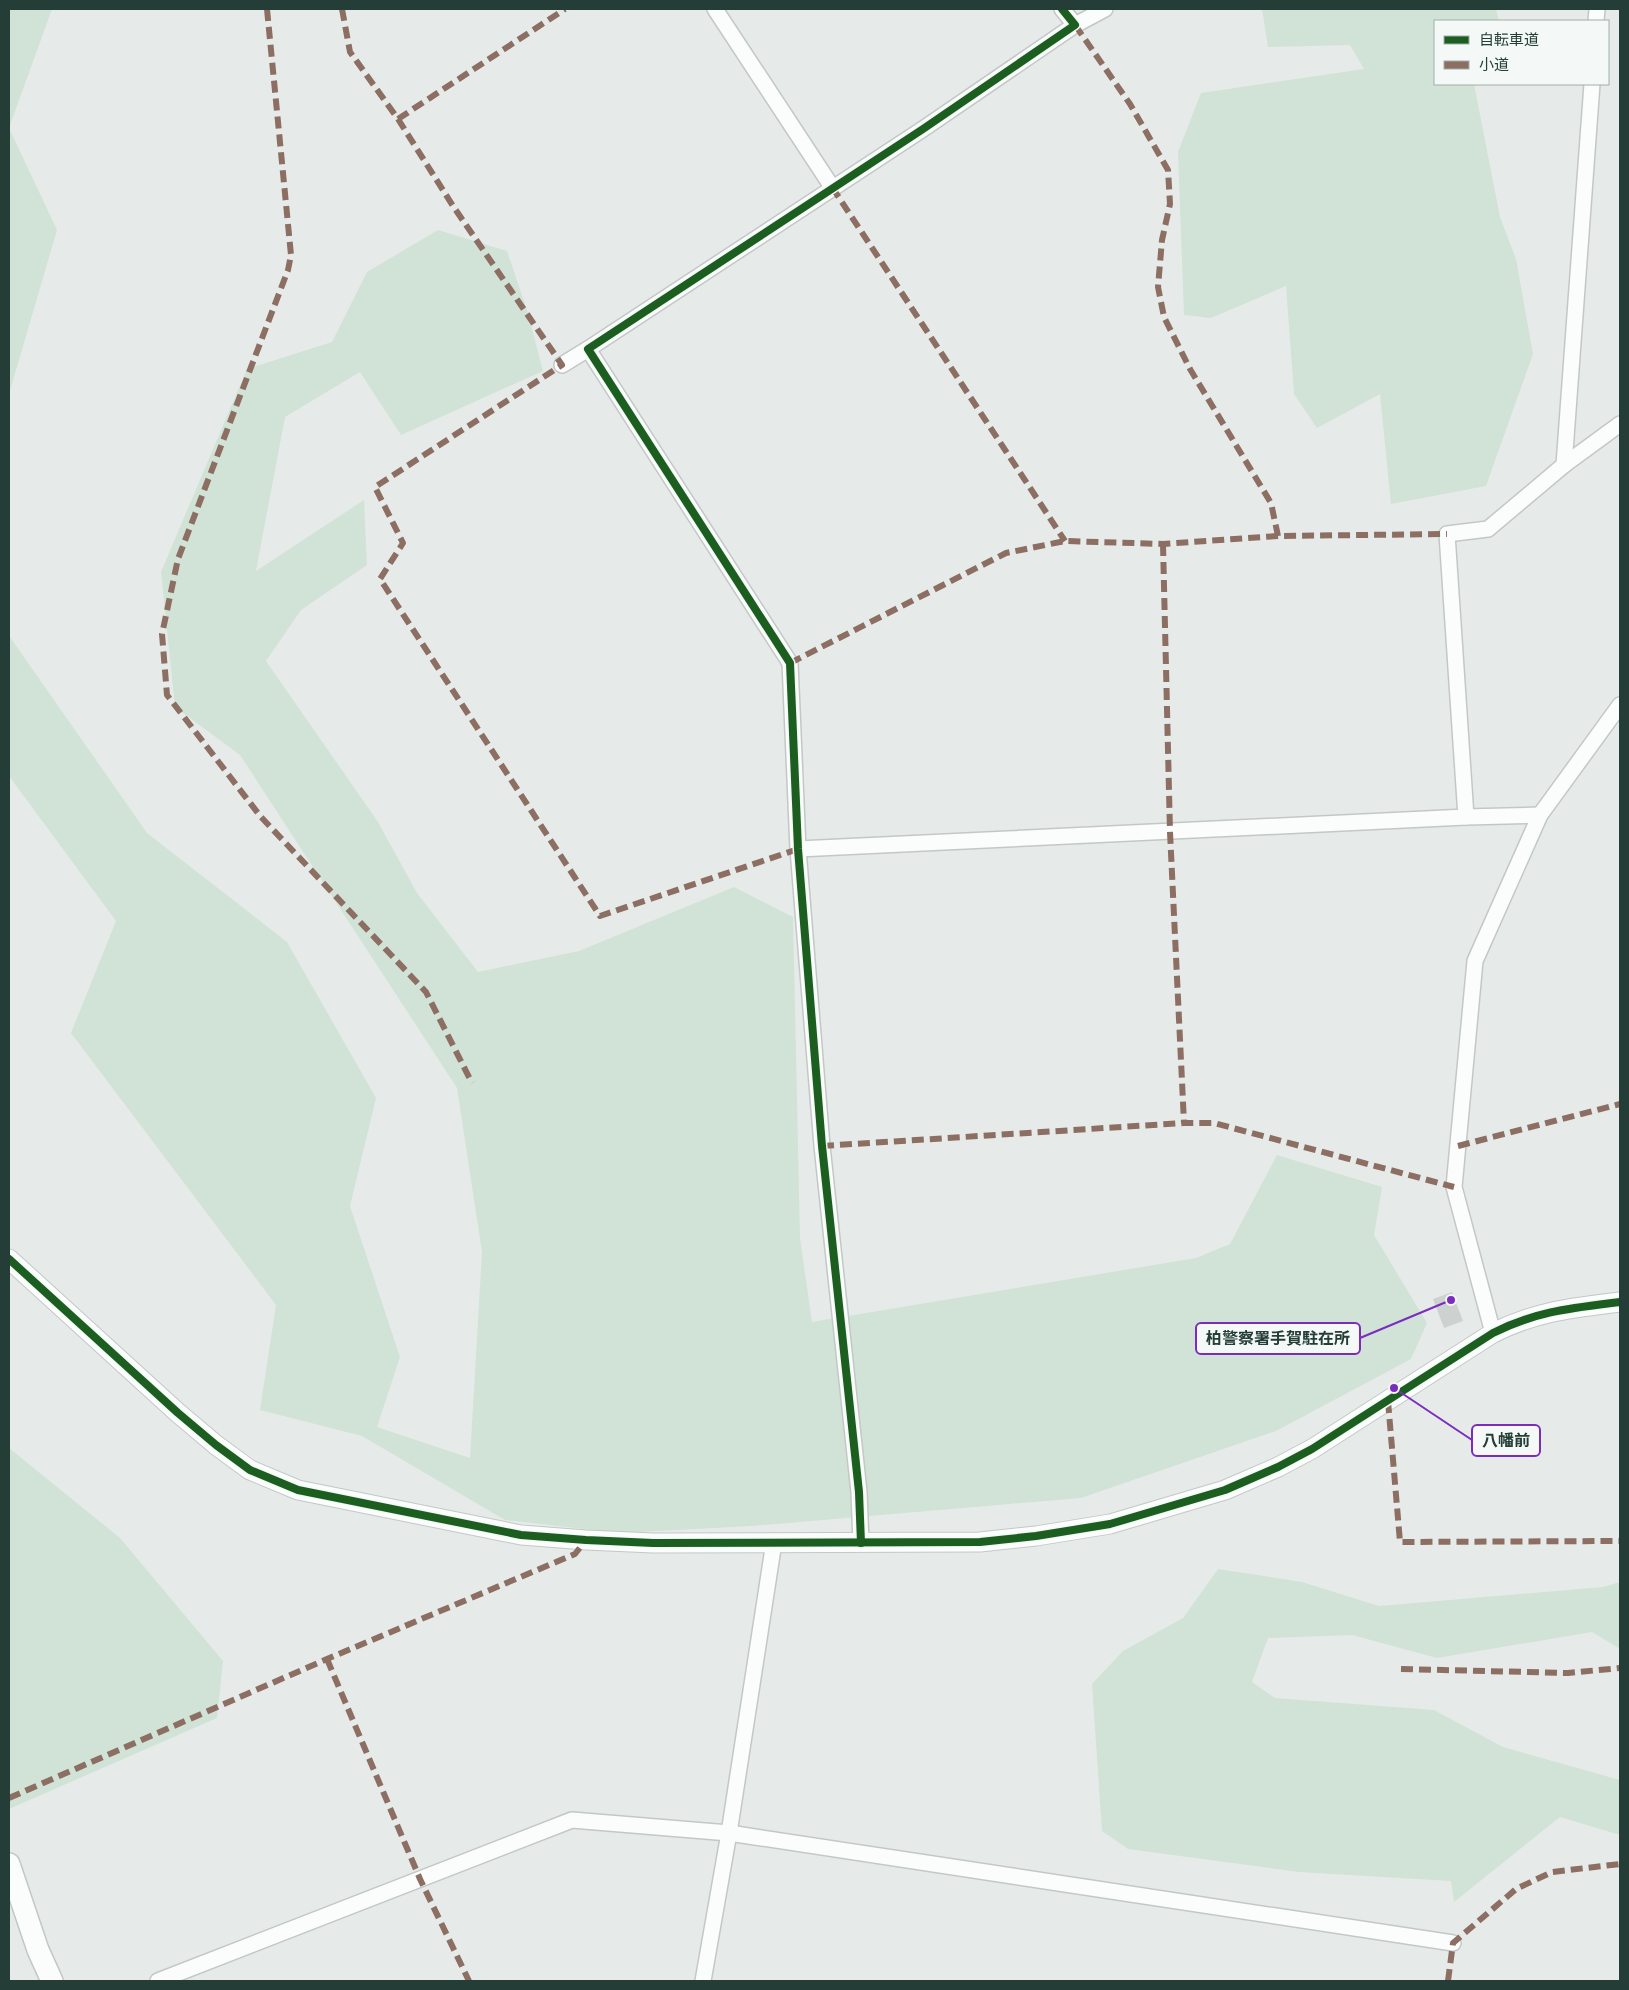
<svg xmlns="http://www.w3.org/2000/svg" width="1629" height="1990" font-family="Inter,'Noto Sans JP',sans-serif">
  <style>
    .green { fill: #d0e3d6 }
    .building { fill: #cdd2d0 }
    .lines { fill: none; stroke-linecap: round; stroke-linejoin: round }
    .minor-casing { stroke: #c3c8c6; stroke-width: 18 }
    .tertiary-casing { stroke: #c3c8c6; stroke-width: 21 }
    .secondary-casing { stroke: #c1c8c6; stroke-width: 24 }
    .minor { stroke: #fbfcfc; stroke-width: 15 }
    .tertiary { stroke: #fbfcfc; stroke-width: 19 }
    .secondary { stroke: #fbfcfc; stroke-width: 21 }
    .quiet { stroke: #8d6e63; stroke-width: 6; stroke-dasharray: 12 6; stroke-linecap: butt }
    .cycleway-casing { stroke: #f4f9f7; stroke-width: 11 }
    .cycleway { stroke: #1b5e20; stroke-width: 8 }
    .leader { fill: none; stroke: #7b2cbf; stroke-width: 2 }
    .callout-dot { fill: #7b2cbf; stroke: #f4f9f7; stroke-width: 2 }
    .callout { fill: #f4f9f7; stroke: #7b2cbf; stroke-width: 2 }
    .callout-label { font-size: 16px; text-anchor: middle; font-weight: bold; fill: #243e37 }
  </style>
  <rect width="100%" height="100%" fill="#e6ebe9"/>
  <g class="green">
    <polygon points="9,9 52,9 9,128 57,230 9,394"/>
    <polygon points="1262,9 1496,9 1499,21 1435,21 1435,84 1474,84 1500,217 1516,259 1533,354 1486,486 1391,504 1380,394 1317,428 1294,394 1286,286 1211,318 1184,315 1178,152 1201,93 1364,69 1350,45 1268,47"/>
    <polygon points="438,230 507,251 527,310 543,371 401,435 360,372 285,417 256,571 364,500 367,565 301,610 266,661 378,822 417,893 478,972 579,951 734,887 793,917 800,1238 812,1322 1196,1258 1230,1244 1277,1155 1382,1187 1374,1235 1427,1323 1411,1359 1276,1431 1081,1498 752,1526 620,1533 505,1520 362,1436 260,1410 276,1305 71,1033 116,921 9,776 9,606 10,637 147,833 287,942 376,1098 350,1206 400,1357 377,1427 470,1458 482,1252 457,1088 240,755 175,707 161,572 247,369 332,342 367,272"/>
    <polygon points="9,1448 120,1538 223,1661 217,1718 9,1809"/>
    <polygon points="1218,1569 1302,1582 1379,1606 1603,1587 1620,1582 1620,1649 1592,1632 1437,1658 1352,1635 1268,1638 1252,1682 1275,1698 1434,1710 1503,1747 1620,1780 1620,1835 1560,1817 1454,1902 1451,1881 1299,1872 1128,1849 1102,1831 1092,1684 1123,1651 1183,1618"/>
  </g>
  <polygon class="building" points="1452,1292 1463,1321 1444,1328 1433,1299"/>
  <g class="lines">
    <defs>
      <g id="minor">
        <polyline points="715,9 832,187"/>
        <polyline points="1596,21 1597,9"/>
        <polyline points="1075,25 1105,9"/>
        <polyline points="562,365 588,349"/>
        <polyline points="1564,465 1592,84"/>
        <polyline points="1466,817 1447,534 1488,529 1564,465 1620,424"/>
        <polyline points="798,849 1466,817 1540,815"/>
        <polyline points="1493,1333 1454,1187 1475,961 1540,815 1620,705"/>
        <polyline points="861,1543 859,1492 822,1146 798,849 790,663 588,349 923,129 1075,25 1062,9"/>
        <polyline points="158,1981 572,1820 729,1833 1453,1943"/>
        <polyline points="703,1981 729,1833 774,1542"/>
      </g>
      <path id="tertiary" d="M9,1259L178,1413L216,1445L250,1470L298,1490L521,1535L586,1540L653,1543L980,1542L1036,1536L1110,1524L1225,1490L1278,1467L1312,1449L1493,1333C1537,1311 1572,1308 1620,1302"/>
      <polyline id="secondary" points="9,1864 38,1950 52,1981"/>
    </defs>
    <use href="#minor" class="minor-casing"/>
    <use href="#tertiary" class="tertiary-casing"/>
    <use href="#secondary" class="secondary-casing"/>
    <use href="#minor" class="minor"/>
    <use href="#tertiary" class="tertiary"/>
    <use href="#secondary" class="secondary"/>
    <g class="quiet">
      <polyline points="267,9 291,255 288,270 178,559 162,634 167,695 261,817 426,992 472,1083"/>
      <polyline points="342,9 350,52 398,119 453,206 562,365 375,487 403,543 380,579 600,916 798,849"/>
      <polyline points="1075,25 1130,104 1168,170 1170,204 1162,240 1158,287 1164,317 1190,369 1271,503 1278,536"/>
      <polyline points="398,119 565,9"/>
      <polyline points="832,187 1065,541"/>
      <polyline points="1163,544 1170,832 1184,1123"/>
      <polyline points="790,663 1006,553 1065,541 1163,544 1278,536 1447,534"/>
      <polyline points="822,1146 1184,1123 1214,1123 1454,1187"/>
      <polyline points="1458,1146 1620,1104"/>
      <polyline points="1388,1401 1400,1542 1620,1541"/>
      <polyline points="327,1659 420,1879 469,1981"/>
      <polyline points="1401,1669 1568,1673 1620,1668"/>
      <polyline points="9,1798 327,1659 575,1554 586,1540"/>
      <polyline points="1448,1981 1453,1943 1516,1889 1552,1872 1620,1864"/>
    </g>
    <defs>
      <g id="cycleway">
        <path d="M9,1259L178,1413L216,1445L250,1470L298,1490L521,1535L586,1540L653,1543L980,1542L1036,1536L1110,1524L1225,1490L1278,1467L1312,1449L1493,1333C1537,1311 1572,1308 1620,1302"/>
        <polyline points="861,1543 859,1492 822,1146 798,849 790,663 588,349 923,129 1075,25 1062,9"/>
      </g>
    </defs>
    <use href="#cycleway" class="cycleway-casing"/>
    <use href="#cycleway" class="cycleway"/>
  </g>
  <path class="leader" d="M1451 1300L1360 1338M1394 1388L1472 1440"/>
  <g class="callout-dot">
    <circle cx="1451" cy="1300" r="5"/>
    <circle cx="1394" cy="1388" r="5"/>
  </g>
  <g class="callout">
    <rect x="1196" y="1323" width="164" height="31" rx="5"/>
    <rect x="1472" y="1425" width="68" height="31" rx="5"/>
  </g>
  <g class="callout-label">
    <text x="1278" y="1344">柏警察署手賀駐在所</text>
    <text x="1506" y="1446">八幡前</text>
  </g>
  <rect width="1629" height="1990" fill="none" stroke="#243e37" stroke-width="20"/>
  <rect x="1434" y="20" width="175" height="65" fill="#f4f9f7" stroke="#a1aeaa"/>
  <rect x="1444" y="36" width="25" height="8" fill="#1b5e20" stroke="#a1aeaa"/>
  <text x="1479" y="45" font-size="15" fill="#243e37">自転車道</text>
  <rect x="1444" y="61" width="25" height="8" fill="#8d6e63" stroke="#a1aeaa"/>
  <text x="1479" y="70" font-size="15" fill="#243e37">小道</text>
</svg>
